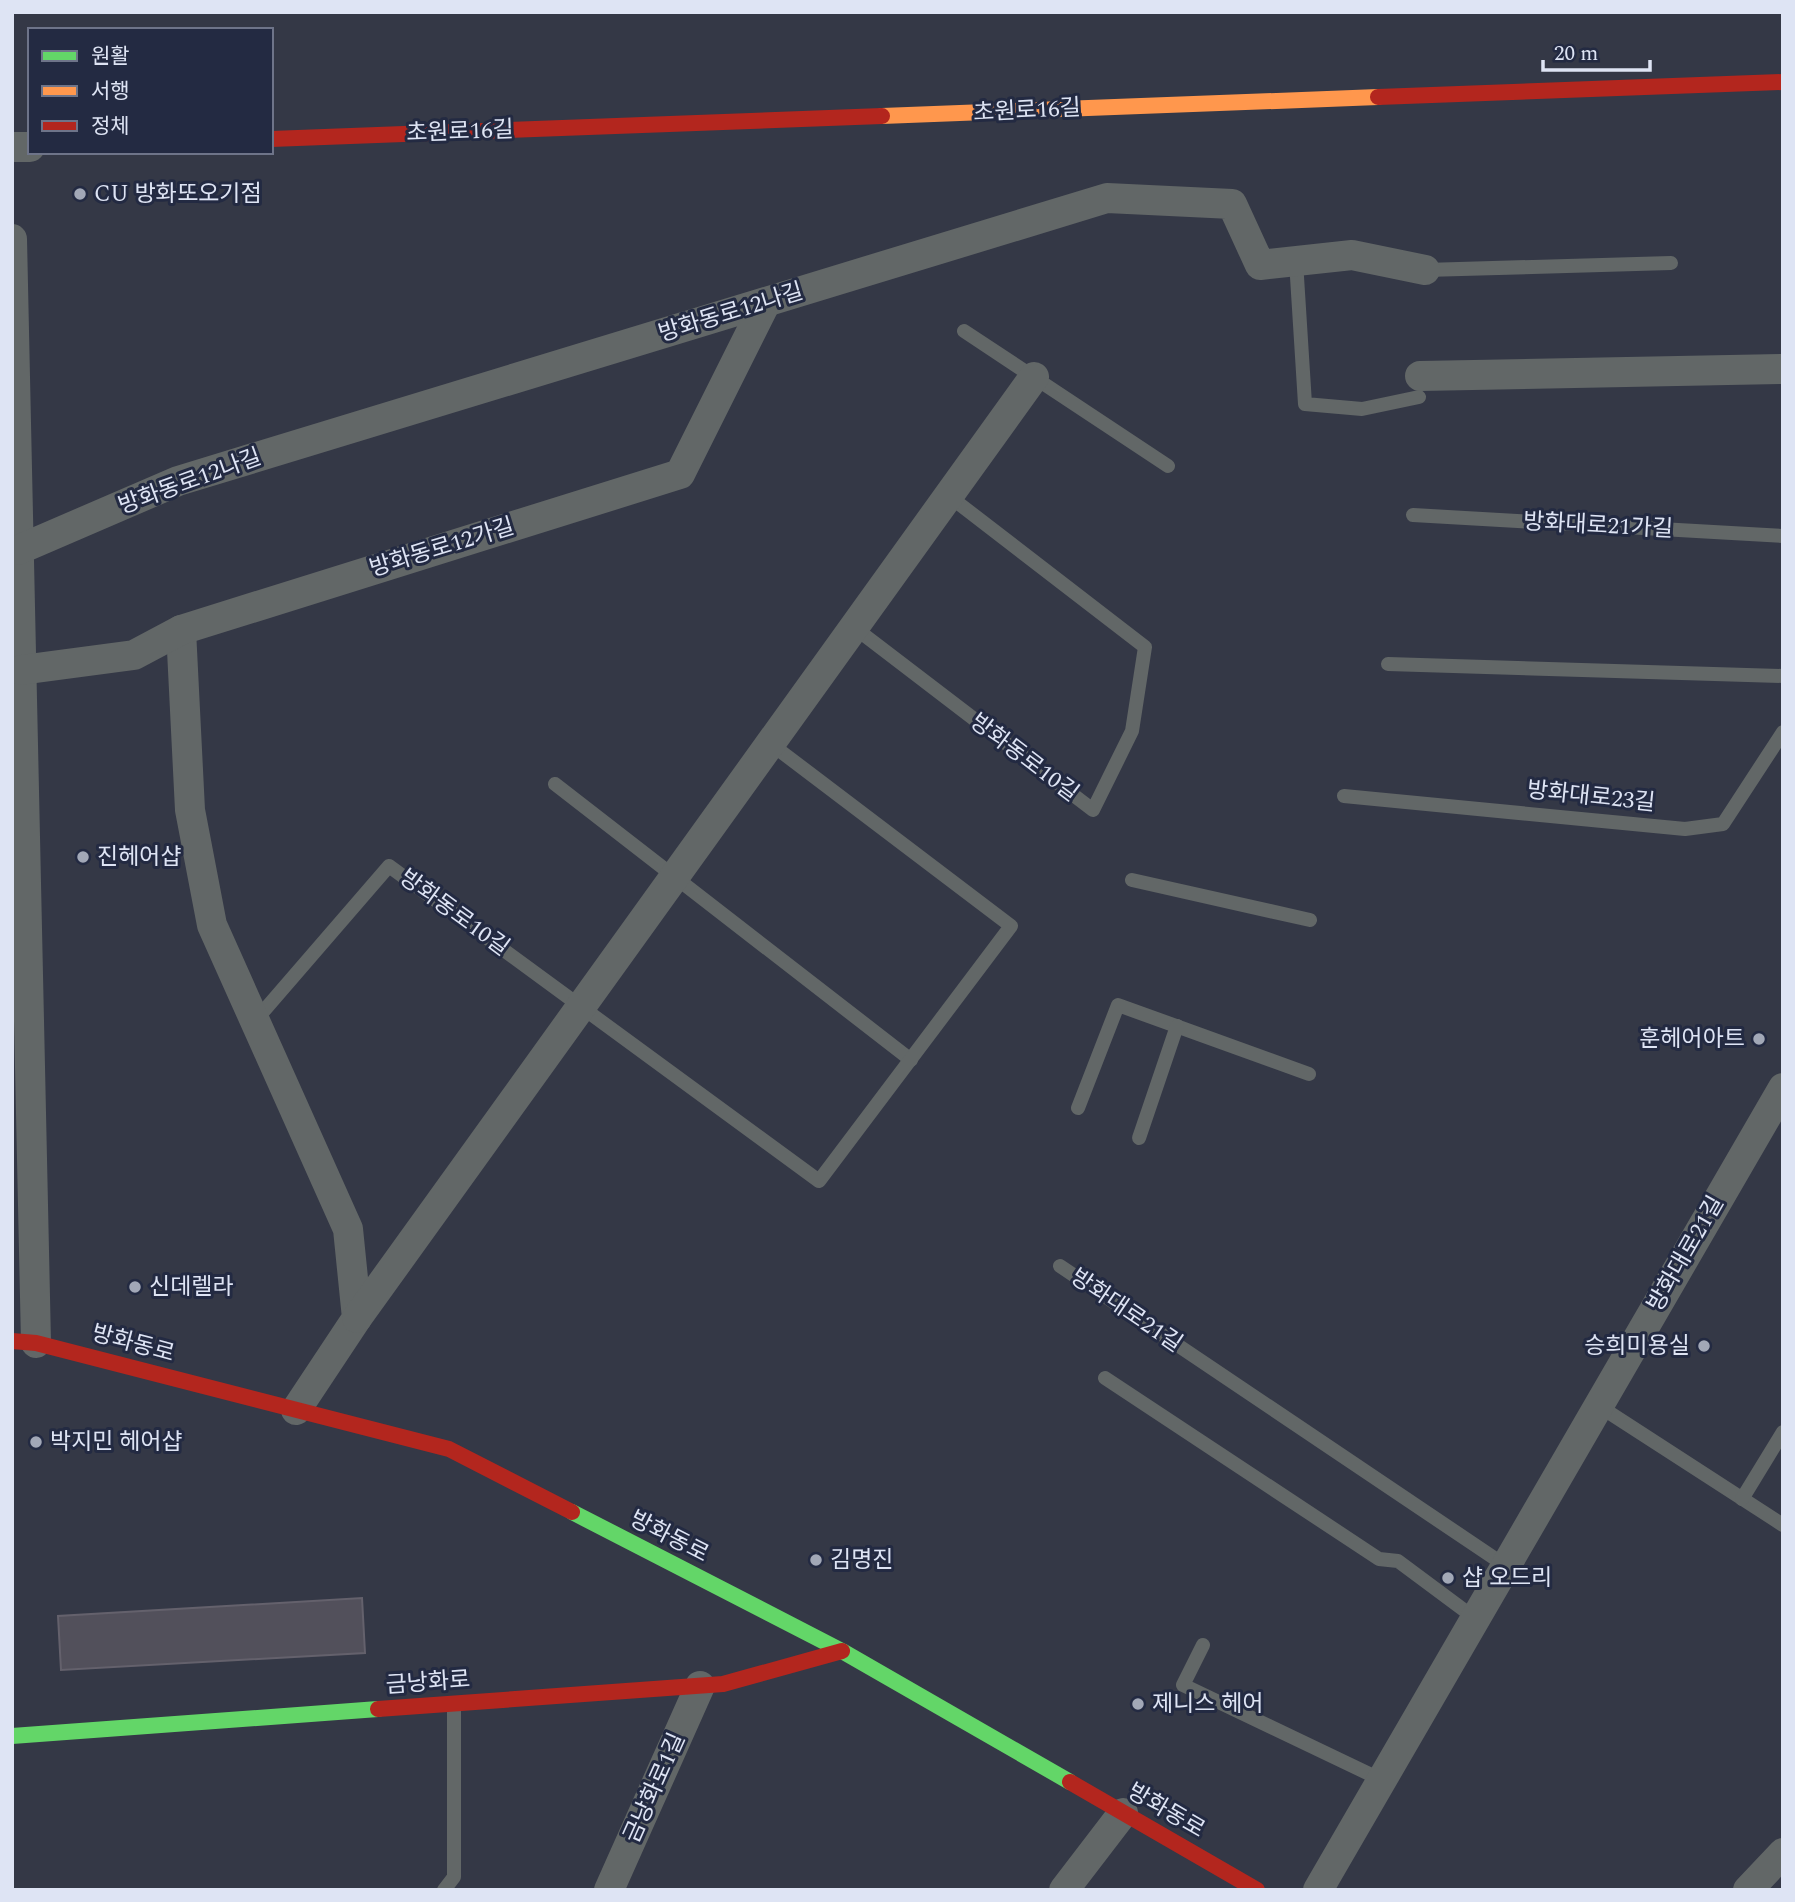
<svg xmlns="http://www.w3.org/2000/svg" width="1795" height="1902" font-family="Spectral,'Noto Sans KR',serif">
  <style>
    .building { fill: #52505b; stroke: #64616c; stroke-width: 2 }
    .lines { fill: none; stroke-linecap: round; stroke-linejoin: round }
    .lane { stroke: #626767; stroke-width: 14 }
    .street { stroke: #626767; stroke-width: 30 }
    .fast { stroke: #63d668; stroke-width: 16 }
    .slow { stroke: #ff974d; stroke-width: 16 }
    .jam { stroke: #b3261e; stroke-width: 16 }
    .poi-dot { fill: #a2a8b7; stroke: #232a42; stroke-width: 2.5 }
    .labels { text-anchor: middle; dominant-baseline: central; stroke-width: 6; stroke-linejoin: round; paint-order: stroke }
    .street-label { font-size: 23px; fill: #dee4f4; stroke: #232a42 }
    .poi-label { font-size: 23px; fill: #dee4f4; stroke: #232a42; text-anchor: start }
  </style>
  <rect width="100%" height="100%" fill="#343846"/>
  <polygon class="building" points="362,1598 365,1653 61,1670 58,1616"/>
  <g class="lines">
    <g class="lane">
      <polyline points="1296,261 1305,404 1362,409 1419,397"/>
      <polyline points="1425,270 1671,263"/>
      <polyline points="964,331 1168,466"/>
      <polyline points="1413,515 1783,536"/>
      <polyline points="855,628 1093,810 1132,731 1145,647 949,496"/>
      <polyline points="1388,664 1783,676"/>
      <polyline points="555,784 911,1060"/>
      <polyline points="1344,796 1685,829 1723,824 1783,732"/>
      <polyline points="1132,880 1310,920"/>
      <polyline points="255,1021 389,866 819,1181 1011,926 771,744"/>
      <polyline points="1078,1108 1118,1005 1309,1074"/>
      <polyline points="1139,1138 1177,1026"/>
      <polyline points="1060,1266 1506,1566"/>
      <polyline points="1105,1378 1379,1559 1398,1561 1476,1619"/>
      <polyline points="1599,1406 1783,1525"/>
      <polyline points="1742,1499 1783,1432"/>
      <polyline points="1203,1645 1183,1685 1382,1780"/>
      <polyline points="444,1890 454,1877 454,1706"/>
    </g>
    <g class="street">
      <polyline points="12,147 30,147"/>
      <polyline points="12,239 36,1343"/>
      <polyline points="1420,376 1783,369"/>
      <polyline points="18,550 178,481 1107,198 1232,204 1260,265 1352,255 1425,270"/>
      <polyline points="181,630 190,810 212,925 348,1229 357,1318 296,1410"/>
      <polyline points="21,670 134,655 181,630 680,474 765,304"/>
      <polyline points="357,1318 1034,377"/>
      <polyline points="609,1890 700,1686"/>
      <polyline points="1064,1890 1123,1813"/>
      <polyline points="1318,1890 1783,1088"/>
      <polyline points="1748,1890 1783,1853"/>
    </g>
    <g class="fast">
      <polyline points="572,1512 842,1651 1070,1782"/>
      <polyline points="12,1736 378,1709"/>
    </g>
    <polyline class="slow" points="882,116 1378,97"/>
    <g class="jam">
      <polyline points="1378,97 1783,82"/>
      <polyline points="271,139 882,116"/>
      <polyline points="12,1341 36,1343 449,1449 572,1512"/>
      <polyline points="378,1709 723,1684 842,1651"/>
      <polyline points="1070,1782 1257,1890"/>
    </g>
  </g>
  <g class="poi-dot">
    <circle cx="80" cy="194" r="7"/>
    <circle cx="83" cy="857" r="7"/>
    <circle cx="1759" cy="1039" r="7"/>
    <circle cx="135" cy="1287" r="7"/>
    <circle cx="1704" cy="1346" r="7"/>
    <circle cx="36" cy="1442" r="7"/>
    <circle cx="816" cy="1560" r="7"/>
    <circle cx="1448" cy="1578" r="7"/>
    <circle cx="1138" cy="1704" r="7"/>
  </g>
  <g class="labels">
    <g class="street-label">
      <text transform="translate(1027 111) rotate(-3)">초원로16길</text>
      <text transform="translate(460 132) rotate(-2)">초원로16길</text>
      <text transform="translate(731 313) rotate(-17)">방화동로12나길</text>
      <text transform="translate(190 482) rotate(-20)">방화동로12나길</text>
      <text transform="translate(1598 526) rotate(3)">방화대로21가길</text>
      <text transform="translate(442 548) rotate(-17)">방화동로12가길</text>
      <text transform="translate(1024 758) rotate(37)">방화동로10길</text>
      <text transform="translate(1591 797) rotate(6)">방화대로23길</text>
      <text transform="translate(454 913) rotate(36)">방화동로10길</text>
      <text transform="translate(1686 1254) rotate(-60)">방화대로21길</text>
      <text transform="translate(1126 1311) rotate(34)">방화대로21길</text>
      <text transform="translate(133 1344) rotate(15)">방화동로</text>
      <text transform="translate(669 1537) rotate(27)">방화동로</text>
      <text transform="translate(428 1683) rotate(-4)">금낭화로</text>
      <text transform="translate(655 1788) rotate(-66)">금낭화로1길</text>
      <text transform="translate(1166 1811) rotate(30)">방화동로</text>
    </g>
    <g class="poi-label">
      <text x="94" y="194">CU 방화또오기점</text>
      <text x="97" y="857">진헤어샵</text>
      <text x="1745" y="1039" text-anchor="end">훈헤어아트</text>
      <text x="149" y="1287">신데렐라</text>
      <text x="1690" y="1346" text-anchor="end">승희미용실</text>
      <text x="50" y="1442">박지민 헤어샵</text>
      <text x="830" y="1560">김명진</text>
      <text x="1462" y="1578">샵 오드리</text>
      <text x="1152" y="1704">제니스 헤어</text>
    </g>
  </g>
  <rect width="1795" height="1902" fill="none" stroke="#dee4f4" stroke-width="28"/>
  <rect x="28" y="28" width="245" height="126" fill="#232a42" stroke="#6e7489" stroke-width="2"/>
  <rect x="42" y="51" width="35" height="10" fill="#63d668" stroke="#6e7489" stroke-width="2"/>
  <text x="91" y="63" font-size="21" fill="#dee4f4">원활</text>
  <rect x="42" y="86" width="35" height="10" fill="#ff974d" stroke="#6e7489" stroke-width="2"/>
  <text x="91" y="98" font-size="21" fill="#dee4f4">서행</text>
  <rect x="42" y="121" width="35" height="10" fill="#b3261e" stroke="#6e7489" stroke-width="2"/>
  <text x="91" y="133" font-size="21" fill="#dee4f4">정체</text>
  <path d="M1543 60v10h107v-10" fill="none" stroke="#dee4f4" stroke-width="3.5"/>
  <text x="1554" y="60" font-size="21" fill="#dee4f4" stroke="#232a42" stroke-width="5" paint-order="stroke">20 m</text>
</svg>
